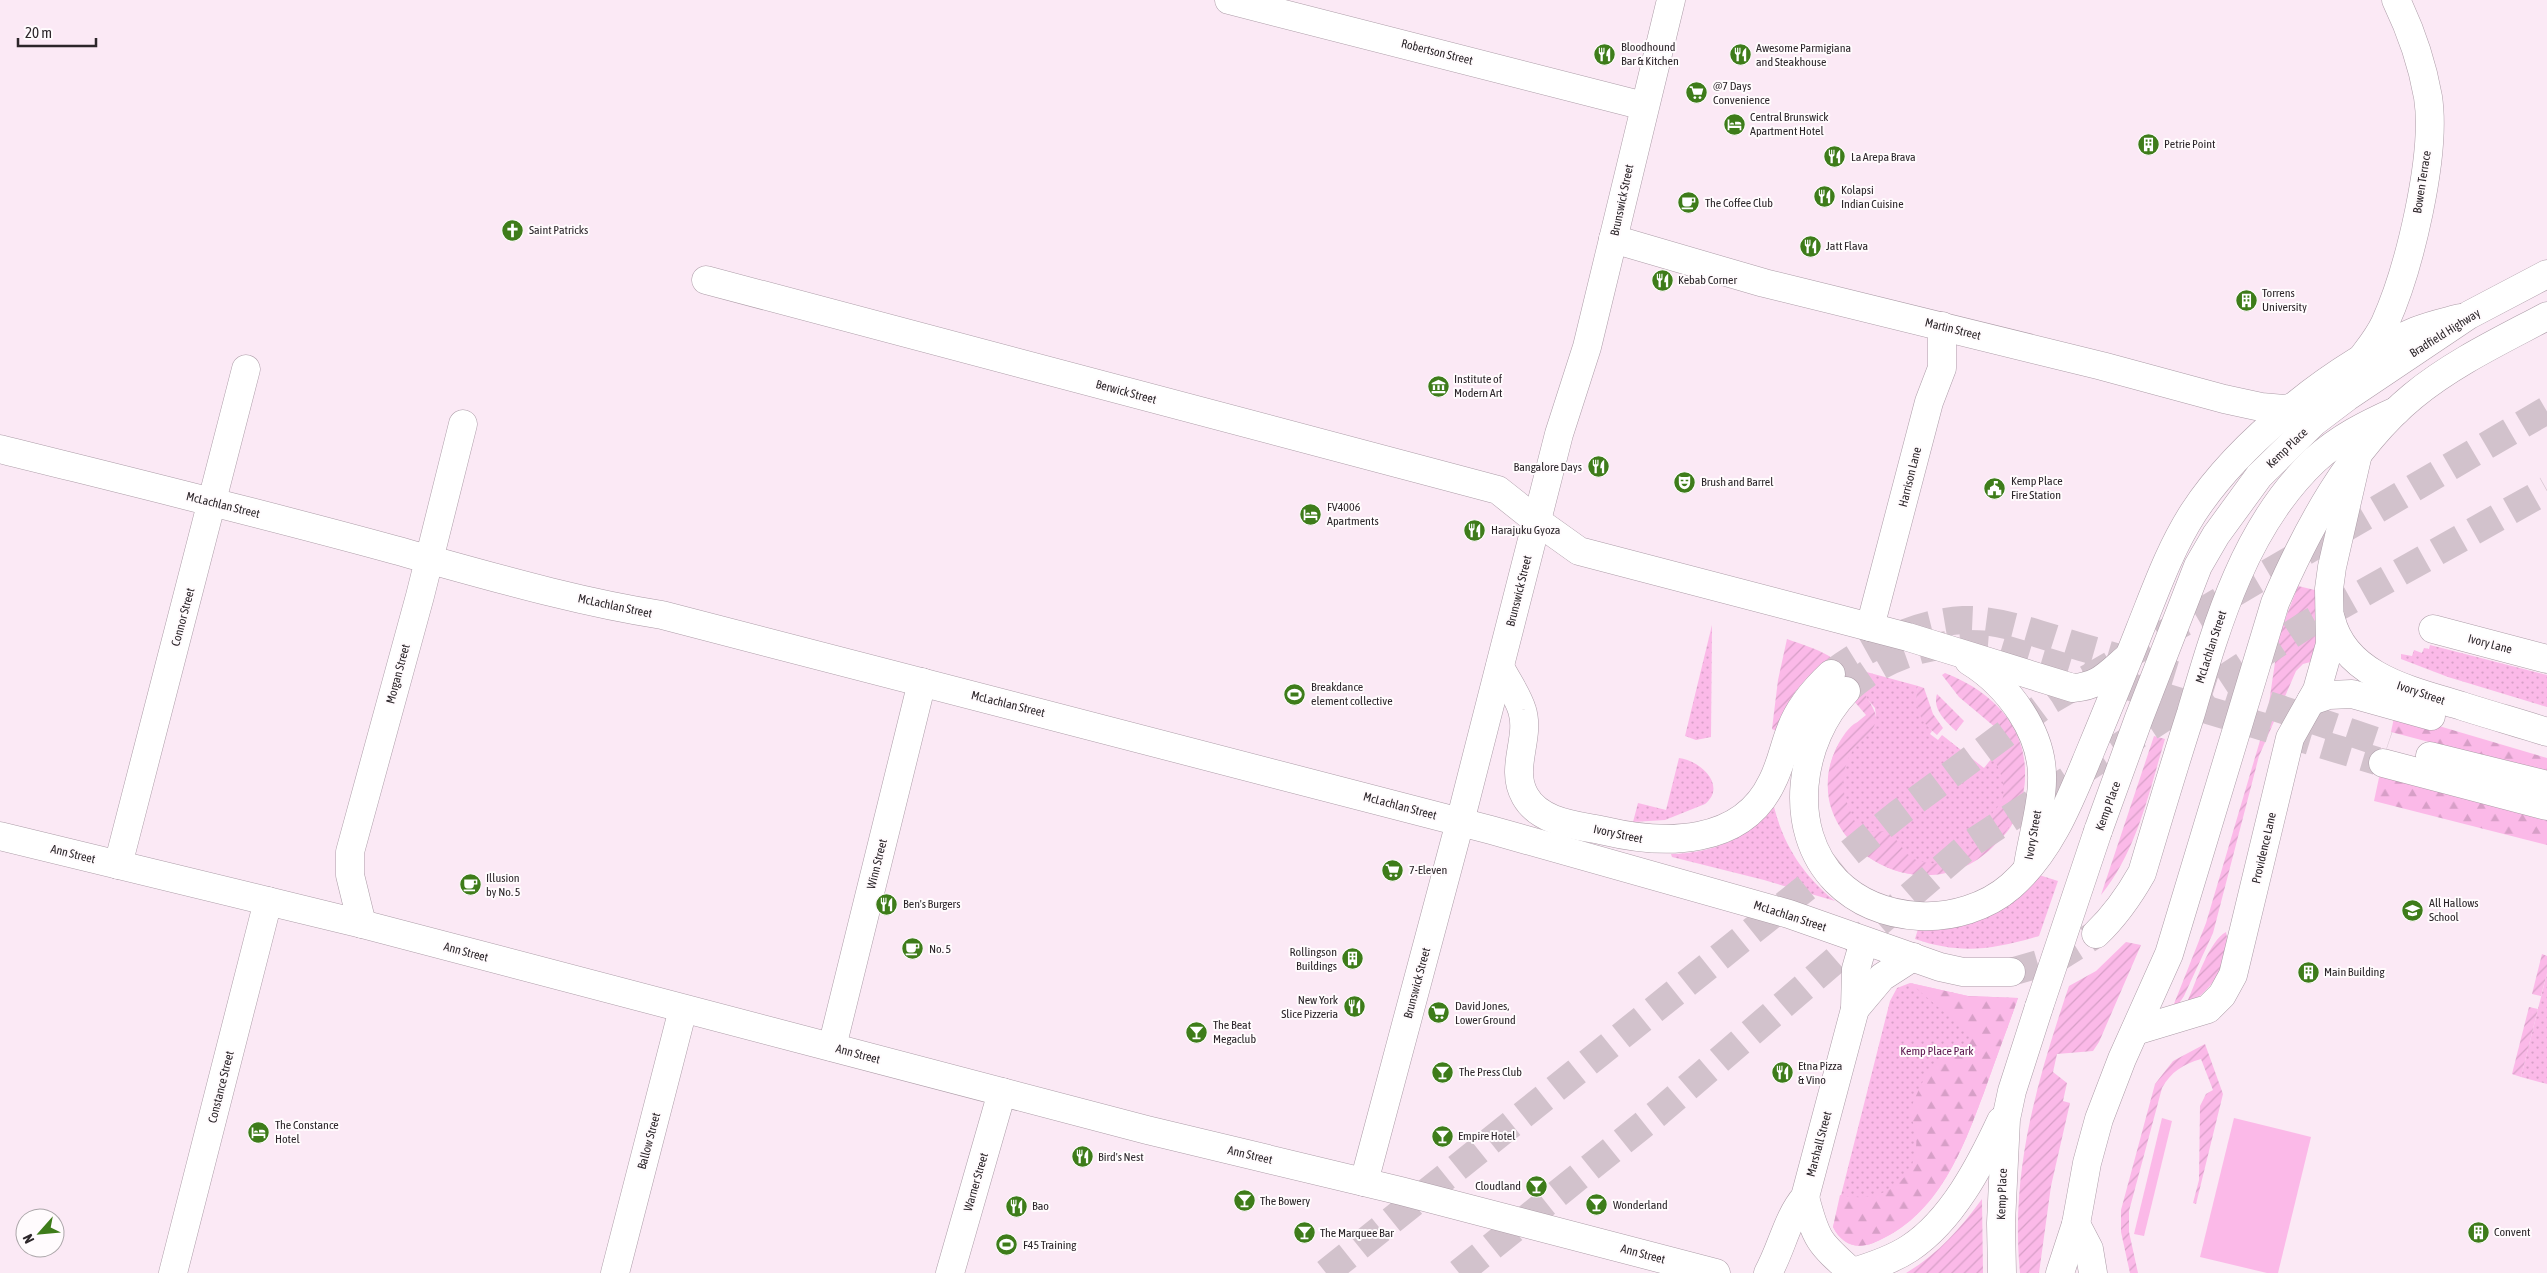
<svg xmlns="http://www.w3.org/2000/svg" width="2547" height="1273" font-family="'Asap Condensed',sans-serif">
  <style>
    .grass { fill: url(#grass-dots) }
    .forest { fill: url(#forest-firs) }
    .garden { fill: url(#garden-furrows) }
    .pitch { fill: #fbb9e8 }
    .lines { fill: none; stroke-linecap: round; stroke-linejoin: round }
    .secondary-tunnel { stroke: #d2c2cc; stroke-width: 28; stroke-dasharray: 28 14; stroke-linecap: butt }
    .highway-tunnel { stroke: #d2c2cc; stroke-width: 28; stroke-dasharray: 28 14; stroke-linecap: butt }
    .street-casing { stroke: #ac9ca7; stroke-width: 29 }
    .secondary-casing { stroke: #ac9ca7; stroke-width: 29 }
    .primary-casing { stroke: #ac9ca7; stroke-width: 29 }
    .highway-casing { stroke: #ac9ca7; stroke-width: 29 }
    .street { stroke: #fff; stroke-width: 28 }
    .secondary { stroke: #fff; stroke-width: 28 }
    .primary { stroke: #fff; stroke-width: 28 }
    .highway { stroke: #fff; stroke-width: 28 }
    .highway-bridge-casing { stroke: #ac9ca7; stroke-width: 29; stroke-linecap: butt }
    .highway-bridge { stroke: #fff; stroke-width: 28 }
    .labels { text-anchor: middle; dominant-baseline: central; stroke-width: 4; stroke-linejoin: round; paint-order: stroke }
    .poi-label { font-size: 12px; fill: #2c262a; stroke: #fffbfd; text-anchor: start }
    .street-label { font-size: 12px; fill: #2c262a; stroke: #fffbfd }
    .park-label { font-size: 12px; fill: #5a134c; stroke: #fffbfd }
  </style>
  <defs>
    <pattern id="grass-dots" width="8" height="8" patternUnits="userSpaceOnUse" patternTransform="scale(1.25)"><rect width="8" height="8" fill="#fbb9e8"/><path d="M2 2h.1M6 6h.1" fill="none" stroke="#d79fc7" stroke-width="1.8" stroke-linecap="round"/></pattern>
    <pattern id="forest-firs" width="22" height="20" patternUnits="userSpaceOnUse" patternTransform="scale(1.25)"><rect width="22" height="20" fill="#fbb9e8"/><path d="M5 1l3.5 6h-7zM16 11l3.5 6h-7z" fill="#d79fc7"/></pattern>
    <pattern id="garden-furrows" width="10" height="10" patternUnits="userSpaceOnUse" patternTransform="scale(1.25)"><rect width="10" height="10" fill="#fbb9e8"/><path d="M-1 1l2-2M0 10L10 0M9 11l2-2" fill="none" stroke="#d79fc7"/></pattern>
  </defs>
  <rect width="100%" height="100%" fill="#fbe9f5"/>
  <g class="grass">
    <polygon points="1712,625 1711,737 1696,740 1685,736"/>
    <polygon points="2430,645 2547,675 2547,707 2448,677 2401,659 2401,654 2412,656 2414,650 2422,653 2424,648 2429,649"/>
    <path d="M1837,664L1918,686C1914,705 1920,717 1932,731L1930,734L1938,740L1942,735L1984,768L2008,738L2021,746C2030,783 2024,822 1993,846C1975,860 1957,871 1935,874C1870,883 1807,815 1835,751C1839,742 1846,730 1854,724C1860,720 1870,719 1876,717L1875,708Z"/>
    <path d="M1679,758C1699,760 1728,785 1705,804L1665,820L1633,822L1638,803L1666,810Z"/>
    <path d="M1774,807C1784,846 1803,875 1835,901L1764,880L1672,857L1671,854C1714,853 1746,839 1774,807Z"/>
    <path d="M2039,875L2058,881L2039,936C1994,949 1961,955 1915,939L1918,929Z"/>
    <polygon points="2547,973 2547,1084 2521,1077"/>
    <path d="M1910,983L1968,996L2018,998C2008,1027 1997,1055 1987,1084C1964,1147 1939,1217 1873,1243C1855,1250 1841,1243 1833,1227L1890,1001L1897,988Z"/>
  </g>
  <g class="forest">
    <polygon points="2395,713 2547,758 2547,773 2391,732"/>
    <polygon points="2380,773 2547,816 2547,845 2374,801"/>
    <path d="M1910,983L1968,996L2018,998C2008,1027 1997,1055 1987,1084C1964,1147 1939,1217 1873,1243C1855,1250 1841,1243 1833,1227L1840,1195C1895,1208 1933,1163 1909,1112C1923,1082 1929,1055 1966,1051L1972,1036Z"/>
  </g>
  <g class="garden">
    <path d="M2298,586L2319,591C2314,610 2318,616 2320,634C2321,642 2315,653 2314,661L2303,664L2296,671L2259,756L2213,933L2184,996L2176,1008L2172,1009L2206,923L2267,717L2279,635Z"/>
    <path d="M1787,639C1801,644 1817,649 1829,656C1841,663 1877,705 1876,718C1875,732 1865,735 1857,745C1843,761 1839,786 1848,805C1851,813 1854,823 1861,828C1870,836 1880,828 1889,834C1903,842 1903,858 1923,862C1960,870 1978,845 1991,816C1994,810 2000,806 2002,800C2007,789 2000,766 1992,758L2008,738L1959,697L1942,675L1945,673C2106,736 1994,931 1873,860C1852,848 1834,824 1829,800C1823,764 1838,736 1866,715L1822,664C1799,683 1785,703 1776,731L1772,729L1778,680Z"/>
    <path d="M1918,686L1924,688L1933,714L1943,728L1937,735C1920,721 1913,707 1918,686Z"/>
    <path d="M1937,694L1964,721L1956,731C1946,722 1932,709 1937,694Z"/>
    <path d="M2154,736L2165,739C2149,792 2137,851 2101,895Z"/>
    <path d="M2226,932C2233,959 2212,990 2190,1003L2188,1000C2196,982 2209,941 2226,932Z"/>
    <path d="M2126,942L2141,945L2099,1042L2093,1051L2057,1054L2053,1072L2067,1083L2063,1101L2070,1103L2051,1186L2039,1273H2020C2010,1171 2037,1081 2069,986L2096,971Z"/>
    <polygon points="2542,954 2547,956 2547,973 2541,996 2532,994"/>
    <polygon points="2529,1007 2538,1009 2521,1077 2512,1074"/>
    <path d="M2205,1044L2223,1094L2196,1204L2193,1203L2199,1180L2200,1106L2206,1094L2213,1090L2201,1059C2183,1064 2171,1072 2162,1088L2129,1211V1232L2138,1273H2130L2121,1232V1210L2155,1084L2173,1061Z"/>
    <path d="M1982,1199L1983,1273H1906C1938,1254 1960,1229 1982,1199Z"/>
  </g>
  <g class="pitch">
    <polygon points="2162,1118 2172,1121 2144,1236 2134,1234"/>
    <polygon points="2234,1118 2311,1137 2278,1273 2267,1273 2200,1257"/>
  </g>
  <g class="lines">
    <g class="secondary-tunnel">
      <path d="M1831,674C1866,647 1918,622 1963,620C2002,619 2043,636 2081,647C2184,676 2286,711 2388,745"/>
      <path d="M1846,691C1887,653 1936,640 1991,645L2377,761"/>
      <polyline points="2011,972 2056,959 2096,934"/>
    </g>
    <g class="highway-tunnel">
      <polyline points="1326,1273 1899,813 2051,700 2547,410"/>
      <polyline points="1459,1273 1659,1112 1970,844 2306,625 2547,490"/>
    </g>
    <defs>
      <g id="street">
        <polyline points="1229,0 1644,106"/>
        <polyline points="1613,239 1764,283 2102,366 2224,399 2261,407 2284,409 2294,407"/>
        <polyline points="706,280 1498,490 1537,521"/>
        <path d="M2362,358C2370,347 2379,336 2385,323C2409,270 2437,155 2428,97C2422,63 2411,31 2396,0"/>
        <path d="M2331,619C2345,677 2413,691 2462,706C2490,715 2519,723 2547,732"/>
        <polyline points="1870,627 1929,402 1942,368 1942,326"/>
        <polyline points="2433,629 2547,659"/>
        <polyline points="2311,701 2329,695 2352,694 2431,716"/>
        <polyline points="118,865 246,369"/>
        <polyline points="362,924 350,875 350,852 420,596 463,424"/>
        <polyline points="1855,1009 1882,977 1913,957"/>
        <polyline points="2135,1031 2208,1009 2222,995 2233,975 2290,738 2317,690 2330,644 2329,589 2332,567 2357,458"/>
        <polyline points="832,1047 922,682"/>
        <polyline points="615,1273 683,1009"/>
        <path d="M1768,1273C1782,1248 1787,1218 1805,1197L1855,1009L1856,969L1864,941"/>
      </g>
      <g id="secondary">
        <path d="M0,449C132,482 264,514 395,550C483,574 572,601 662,615L1491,830L1789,914L1940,967L1963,972H2011"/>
        <path d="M1537,521L1579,551L1908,637L2073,688C2100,686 2108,674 2127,658"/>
        <path d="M1969,661C2008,685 2044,733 2042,781C2042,805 2032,839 2028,865"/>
        <path d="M1500,667C1507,681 1518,696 1522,710C1531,738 1509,768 1525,796C1540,823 1577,825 1605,831C1664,845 1742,846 1772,782C1781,765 1784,746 1791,729C1799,707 1814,690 1831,674"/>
        <path d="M1846,691C1800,739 1785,829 1836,881C1859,904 1887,914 1919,916C1951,918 1987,907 2011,886C2051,851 2070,800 2090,752C2107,711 2124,670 2140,629C2156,589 2170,549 2193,513C2240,441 2337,364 2416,331C2430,325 2445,322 2460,318"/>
        <polyline points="2430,756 2547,785"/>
        <polyline points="2383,763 2547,806"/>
        <path d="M2096,934C2116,915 2129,896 2142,873C2158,819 2174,766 2191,713C2217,624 2245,526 2315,460C2339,438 2367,424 2396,411"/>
        <polyline points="1364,1182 1460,822 1559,434 1587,347 1671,0"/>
        <polyline points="173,1273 268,901"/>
        <polyline points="950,1273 1002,1092"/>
      </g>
      <polyline id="primary" points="0,836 362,924 1147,1130 1401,1191 1716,1273"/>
      <g id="highway">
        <polyline points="2098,831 2139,718 2198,566 2216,535 2259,476 2314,422 2347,397 2469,315 2547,274"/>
        <path d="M1805,1197C1816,1240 1819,1243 1852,1272"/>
        <polyline points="2076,1224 2089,1249 2093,1273"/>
        <path d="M1850,1273C1870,1267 1892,1260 1910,1248C1952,1220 1980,1166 2001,1121"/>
        <polyline points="2002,1273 2001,1223 2006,1119 2012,1091 2039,1007"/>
        <path d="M2060,1273L2076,1224L2087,1163L2099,1119L2122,1059L2169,954L2275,603C2307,529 2350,448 2413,396C2453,363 2502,340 2547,316"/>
      </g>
    </defs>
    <use href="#street" class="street-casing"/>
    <use href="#secondary" class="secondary-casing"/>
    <use href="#primary" class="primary-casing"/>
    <use href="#highway" class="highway-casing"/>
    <use href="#street" class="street"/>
    <use href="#secondary" class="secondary"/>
    <use href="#primary" class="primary"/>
    <use href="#highway" class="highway"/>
    <defs>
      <polyline id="highway-bridge" points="2039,1007 2098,831"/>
    </defs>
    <use href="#highway-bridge" class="highway-bridge-casing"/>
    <use href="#highway-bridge" class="highway-bridge"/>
  </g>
  <defs>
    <symbol id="restaurant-disc" viewBox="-11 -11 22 22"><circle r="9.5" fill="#3e7c1a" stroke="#fffbfd"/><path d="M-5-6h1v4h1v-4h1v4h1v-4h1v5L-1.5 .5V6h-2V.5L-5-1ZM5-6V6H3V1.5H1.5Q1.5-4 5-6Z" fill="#fff"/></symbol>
    <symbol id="supermarket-disc" viewBox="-11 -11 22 22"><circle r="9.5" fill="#3e7c1a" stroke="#fffbfd"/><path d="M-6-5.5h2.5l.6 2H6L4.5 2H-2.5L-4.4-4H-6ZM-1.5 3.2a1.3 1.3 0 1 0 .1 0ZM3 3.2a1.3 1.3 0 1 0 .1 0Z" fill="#fff"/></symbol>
    <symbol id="hotel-disc" viewBox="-11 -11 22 22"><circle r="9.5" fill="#3e7c1a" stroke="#fffbfd"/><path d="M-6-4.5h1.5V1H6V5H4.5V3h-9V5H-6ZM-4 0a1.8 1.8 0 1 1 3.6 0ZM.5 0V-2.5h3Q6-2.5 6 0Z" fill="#fff"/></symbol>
    <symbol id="building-disc" viewBox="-11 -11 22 22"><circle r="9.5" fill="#3e7c1a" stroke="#fffbfd"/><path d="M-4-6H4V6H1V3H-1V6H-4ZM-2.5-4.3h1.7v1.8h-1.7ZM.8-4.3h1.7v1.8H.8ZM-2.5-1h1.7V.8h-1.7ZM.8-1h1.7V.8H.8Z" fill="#fff"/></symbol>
    <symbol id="cafe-disc" viewBox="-11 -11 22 22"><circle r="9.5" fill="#3e7c1a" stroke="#fffbfd"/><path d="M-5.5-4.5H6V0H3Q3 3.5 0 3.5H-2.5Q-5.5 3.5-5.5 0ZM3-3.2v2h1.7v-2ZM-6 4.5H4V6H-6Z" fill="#fff"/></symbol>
    <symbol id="church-disc" viewBox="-11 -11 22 22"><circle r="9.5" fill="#3e7c1a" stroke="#fffbfd"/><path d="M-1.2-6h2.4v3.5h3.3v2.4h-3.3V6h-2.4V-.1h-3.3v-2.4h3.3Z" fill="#fff"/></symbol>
    <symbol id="museum-disc" viewBox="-11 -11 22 22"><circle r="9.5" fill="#3e7c1a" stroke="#fffbfd"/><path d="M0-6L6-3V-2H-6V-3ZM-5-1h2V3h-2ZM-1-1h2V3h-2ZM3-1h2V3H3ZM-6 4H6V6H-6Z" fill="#fff"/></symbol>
    <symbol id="theatre-disc" viewBox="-11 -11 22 22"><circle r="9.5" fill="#3e7c1a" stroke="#fffbfd"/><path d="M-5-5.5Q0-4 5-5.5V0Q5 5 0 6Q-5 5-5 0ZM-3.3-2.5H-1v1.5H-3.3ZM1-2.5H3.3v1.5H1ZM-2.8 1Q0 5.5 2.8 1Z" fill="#fff"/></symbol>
    <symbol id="civic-disc" viewBox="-11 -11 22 22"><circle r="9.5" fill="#3e7c1a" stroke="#fffbfd"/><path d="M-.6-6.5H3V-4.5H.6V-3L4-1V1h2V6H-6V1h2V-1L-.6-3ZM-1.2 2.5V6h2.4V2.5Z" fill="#fff"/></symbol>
    <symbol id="stadium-disc" viewBox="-11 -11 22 22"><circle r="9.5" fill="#3e7c1a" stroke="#fffbfd"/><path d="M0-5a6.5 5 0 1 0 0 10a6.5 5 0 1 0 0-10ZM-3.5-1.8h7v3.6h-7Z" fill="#fff"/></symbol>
    <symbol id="school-disc" viewBox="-11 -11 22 22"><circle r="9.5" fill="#3e7c1a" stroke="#fffbfd"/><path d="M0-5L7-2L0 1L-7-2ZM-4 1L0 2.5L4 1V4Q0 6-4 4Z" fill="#fff"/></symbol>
    <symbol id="bar-disc" viewBox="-11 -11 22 22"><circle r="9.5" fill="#3e7c1a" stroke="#fffbfd"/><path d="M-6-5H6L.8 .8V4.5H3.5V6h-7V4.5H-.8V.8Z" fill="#fff"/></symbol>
  </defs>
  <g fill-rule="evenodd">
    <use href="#restaurant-disc" x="1592" y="42" width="25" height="25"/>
    <use href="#restaurant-disc" x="1728" y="42" width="25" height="25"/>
    <use href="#supermarket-disc" x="1684" y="80" width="25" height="25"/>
    <use href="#hotel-disc" x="1722" y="112" width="25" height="25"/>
    <use href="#building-disc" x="2136" y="132" width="25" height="25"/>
    <use href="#restaurant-disc" x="1822" y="144" width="25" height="25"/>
    <use href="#restaurant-disc" x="1812" y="184" width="25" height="25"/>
    <use href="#cafe-disc" x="1676" y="190" width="25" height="25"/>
    <use href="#church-disc" x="500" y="218" width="25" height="25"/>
    <use href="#restaurant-disc" x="1798" y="234" width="25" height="25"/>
    <use href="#restaurant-disc" x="1650" y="268" width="25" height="25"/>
    <use href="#building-disc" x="2234" y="288" width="25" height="25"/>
    <use href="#museum-disc" x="1426" y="374" width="25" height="25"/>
    <use href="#restaurant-disc" x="1586" y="454" width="25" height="25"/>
    <use href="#theatre-disc" x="1672" y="470" width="25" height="25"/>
    <use href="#civic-disc" x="1982" y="476" width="25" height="25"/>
    <use href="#hotel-disc" x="1298" y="502" width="25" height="25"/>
    <use href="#restaurant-disc" x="1462" y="518" width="25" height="25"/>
    <use href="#stadium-disc" x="1282" y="682" width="25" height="25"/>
    <use href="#supermarket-disc" x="1380" y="858" width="25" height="25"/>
    <use href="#cafe-disc" x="458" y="872" width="25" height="25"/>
    <use href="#restaurant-disc" x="874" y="892" width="25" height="25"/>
    <use href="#school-disc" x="2400" y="898" width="25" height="25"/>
    <use href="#cafe-disc" x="900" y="936" width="25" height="25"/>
    <use href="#building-disc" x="1340" y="946" width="25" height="25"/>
    <use href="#building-disc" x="2296" y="960" width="25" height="25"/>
    <use href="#restaurant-disc" x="1342" y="994" width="25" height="25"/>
    <use href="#supermarket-disc" x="1426" y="1000" width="25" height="25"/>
    <use href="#bar-disc" x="1184" y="1020" width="25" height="25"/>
    <use href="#bar-disc" x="1430" y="1060" width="25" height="25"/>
    <use href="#restaurant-disc" x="1770" y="1060" width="25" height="25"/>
    <use href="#hotel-disc" x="246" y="1120" width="25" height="25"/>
    <use href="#bar-disc" x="1430" y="1124" width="25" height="25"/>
    <use href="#restaurant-disc" x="1070" y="1144" width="25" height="25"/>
    <use href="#bar-disc" x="1524" y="1174" width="25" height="25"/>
    <use href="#bar-disc" x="1232" y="1188" width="25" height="25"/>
    <use href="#bar-disc" x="1584" y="1192" width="25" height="25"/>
    <use href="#restaurant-disc" x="1004" y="1194" width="25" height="25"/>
    <use href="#building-disc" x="2466" y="1220" width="25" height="25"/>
    <use href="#bar-disc" x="1292" y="1220" width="25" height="25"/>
    <use href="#stadium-disc" x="994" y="1232" width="25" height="25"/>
  </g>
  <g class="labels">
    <g class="poi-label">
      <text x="1621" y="47">Bloodhound<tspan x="1621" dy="14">Bar &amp; Kitchen</tspan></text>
      <text x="1756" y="48">Awesome Parmigiana<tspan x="1756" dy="14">and Steakhouse</tspan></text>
      <text x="1713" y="86">@7 Days<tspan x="1713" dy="14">Convenience</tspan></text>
      <text x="1750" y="117">Central Brunswick<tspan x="1750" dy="14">Apartment Hotel</tspan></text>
      <text x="2164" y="144">Petrie Point</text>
      <text x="1851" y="157">La Arepa Brava</text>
      <text x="1841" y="190">Kolapsi<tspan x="1841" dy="14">Indian Cuisine</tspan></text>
      <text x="1705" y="203">The Coffee Club</text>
      <text x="529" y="230">Saint Patricks</text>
      <text x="1826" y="246">Jatt Flava</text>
      <text x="1678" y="280">Kebab Corner</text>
      <text x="2262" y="293">Torrens<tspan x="2262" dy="14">University</tspan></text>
      <text x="1454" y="379">Institute of<tspan x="1454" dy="14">Modern Art</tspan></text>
      <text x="1582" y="467" text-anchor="end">Bangalore Days</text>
      <text x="2011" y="481">Kemp Place<tspan x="2011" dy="14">Fire Station</tspan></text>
      <text x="1701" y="482">Brush and Barrel</text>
      <text x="1327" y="507">FV4006<tspan x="1327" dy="14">Apartments</tspan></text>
      <text x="1491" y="530">Harajuku Gyoza</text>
      <text x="1311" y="687">Breakdance<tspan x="1311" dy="14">element collective</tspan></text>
      <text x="1409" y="870">7-Eleven</text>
      <text x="486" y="878">Illusion<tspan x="486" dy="14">by No. 5</tspan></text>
      <text x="2429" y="903">All Hallows<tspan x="2429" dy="14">School</tspan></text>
      <text x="903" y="904">Ben's Burgers</text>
      <text x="929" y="949">No. 5</text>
      <text x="1337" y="952" text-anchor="end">Rollingson<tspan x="1337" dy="14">Buildings</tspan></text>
      <text x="2324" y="972">Main Building</text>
      <text x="1338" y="1000" text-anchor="end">New York<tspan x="1338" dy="14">Slice Pizzeria</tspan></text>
      <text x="1455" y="1006">David Jones,<tspan x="1455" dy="14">Lower Ground</tspan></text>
      <text x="1213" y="1025">The Beat<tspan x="1213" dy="14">Megaclub</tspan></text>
      <text x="1798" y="1066">Etna Pizza<tspan x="1798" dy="14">&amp; Vino</tspan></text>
      <text x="1459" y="1072">The Press Club</text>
      <text x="275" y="1125">The Constance<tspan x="275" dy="14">Hotel</tspan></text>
      <text x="1458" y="1136">Empire Hotel</text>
      <text x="1098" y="1157">Bird's Nest</text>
      <text x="1521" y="1186" text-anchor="end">Cloudland</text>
      <text x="1260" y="1201">The Bowery</text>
      <text x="1613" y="1205">Wonderland</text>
      <text x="1032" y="1206">Bao</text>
      <text x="2494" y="1232">Convent</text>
      <text x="1320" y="1233">The Marquee Bar</text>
      <text x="1023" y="1245">F45 Training</text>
    </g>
    <g class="street-label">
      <text transform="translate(1437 52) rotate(14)">Robertson Street</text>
      <text transform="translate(2422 182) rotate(-81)">Bowen Terrace</text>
      <text transform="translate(1622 200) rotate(-78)">Brunswick Street</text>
      <text transform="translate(1953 329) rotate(14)">Martin Street</text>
      <text transform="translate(2445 333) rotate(-32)">Bradfield Highway</text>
      <text transform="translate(1126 392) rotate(15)">Berwick Street</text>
      <text transform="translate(2287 448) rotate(-44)">Kemp Place</text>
      <text transform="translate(1910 477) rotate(-76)">Harrison Lane</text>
      <text transform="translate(223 505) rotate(14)">McLachlan Street</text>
      <text transform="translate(1519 591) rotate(-76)">Brunswick Street</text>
      <text transform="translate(615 606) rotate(12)">McLachlan Street</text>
      <text transform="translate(183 617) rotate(-75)">Connor Street</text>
      <text transform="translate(2490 644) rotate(15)">Ivory Lane</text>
      <text transform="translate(2211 647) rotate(-72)">McLachlan Street</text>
      <text transform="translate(398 674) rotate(-75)">Morgan Street</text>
      <text transform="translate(2421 693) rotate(19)">Ivory Street</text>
      <text transform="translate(1008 704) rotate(14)">McLachlan Street</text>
      <text transform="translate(1400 806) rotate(15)">McLachlan Street</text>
      <text transform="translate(2108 806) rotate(-70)">Kemp Place</text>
      <text transform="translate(1618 834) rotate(12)">Ivory Street</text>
      <text transform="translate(2033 835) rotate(-80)">Ivory Street</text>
      <text transform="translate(2264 848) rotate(-77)">Providence Lane</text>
      <text transform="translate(73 854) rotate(14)">Ann Street</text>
      <text transform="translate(877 864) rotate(-76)">Winn Street</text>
      <text transform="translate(1790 916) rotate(18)">McLachlan Street</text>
      <text transform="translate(466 952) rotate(15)">Ann Street</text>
      <text transform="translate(1417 983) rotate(-75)">Brunswick Street</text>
      <text transform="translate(858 1054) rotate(15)">Ann Street</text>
      <text transform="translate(221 1087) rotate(-76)">Constance Street</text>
      <text transform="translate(649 1141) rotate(-75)">Ballow Street</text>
      <text transform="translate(1819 1144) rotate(-75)">Marshall Street</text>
      <text transform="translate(1250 1155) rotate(13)">Ann Street</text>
      <text transform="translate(976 1182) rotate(-74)">Warner Street</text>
      <text transform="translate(2002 1194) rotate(-88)">Kemp Place</text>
      <text transform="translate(1643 1254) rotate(15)">Ann Street</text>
    </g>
    <g class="park-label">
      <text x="1937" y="1051">Kemp Place Park</text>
    </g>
  </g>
  <g transform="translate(40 1233) rotate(243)"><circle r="24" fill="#fffbfd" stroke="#aba6a9"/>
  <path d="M0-4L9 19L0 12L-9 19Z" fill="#3e7c1a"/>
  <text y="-8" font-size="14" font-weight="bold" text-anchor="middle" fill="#2c262a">N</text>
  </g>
  <path d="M18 38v8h78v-8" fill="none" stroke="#2c262a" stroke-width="2.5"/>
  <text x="25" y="38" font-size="15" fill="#2c262a" stroke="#fffbfd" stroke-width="4" paint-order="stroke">20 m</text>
</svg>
